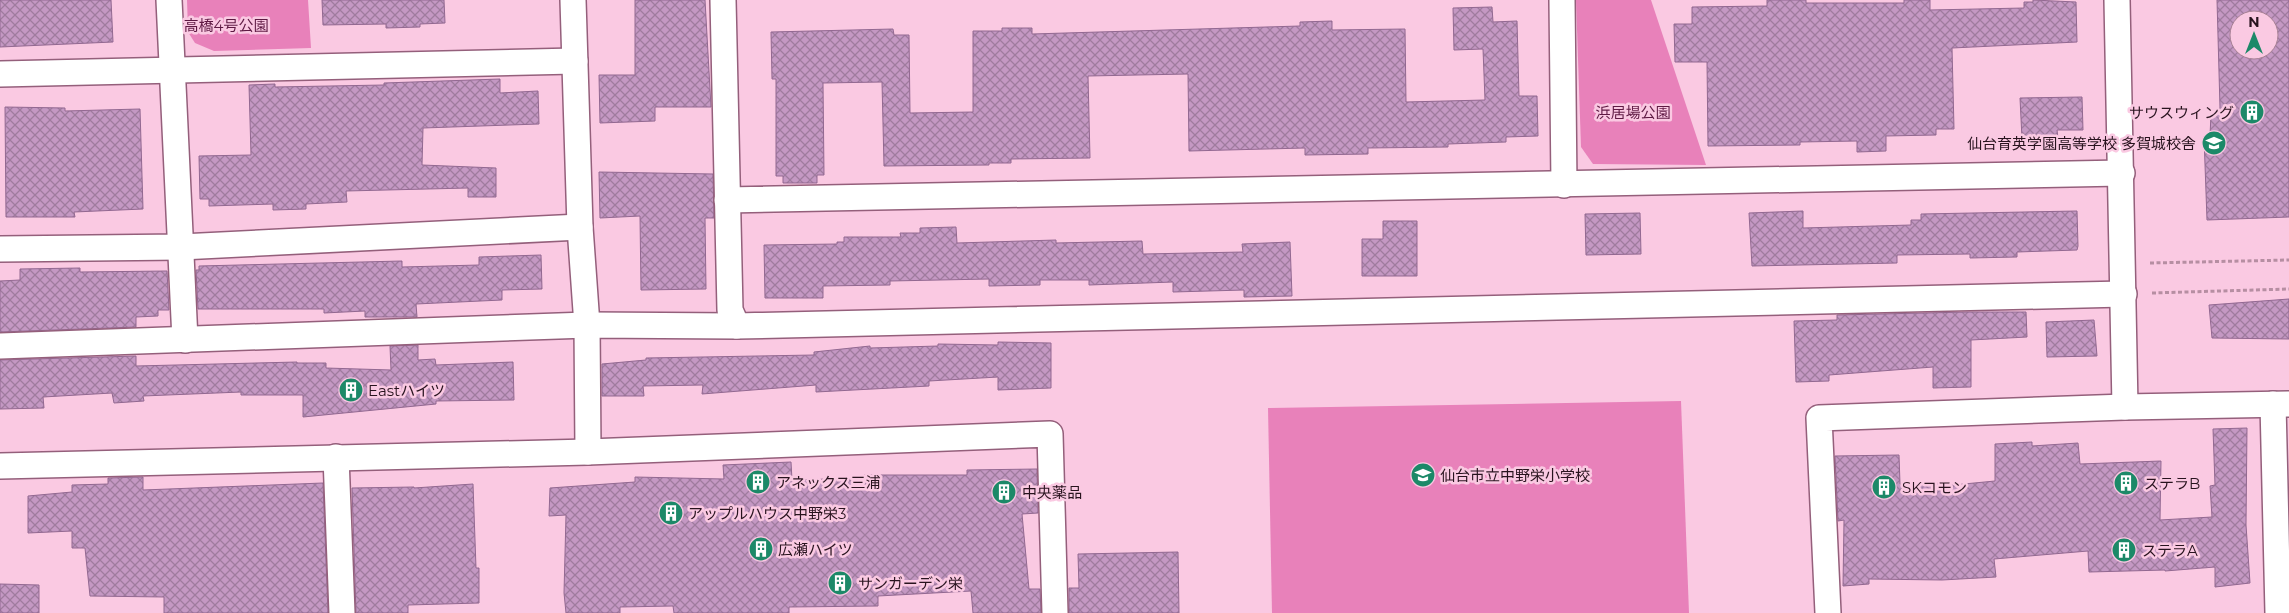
<svg xmlns="http://www.w3.org/2000/svg" width="2289" height="613" font-family="Montserrat,'Noto Sans JP',sans-serif">
  <style>
    .park { fill: #e881ba }
    .building { fill: url(#building-cross-hatch); stroke: #926891; fill-rule: evenodd }
    .lines { fill: none; stroke-linecap: round; stroke-linejoin: round }
    .street-casing { stroke: #945f7b; stroke-width: 28 }
    .path { stroke: #b68ea2; stroke-width: 3; stroke-dasharray: 4 2.5; stroke-linecap: butt }
    .street { stroke: #fff; stroke-width: 25 }
    .labels { text-anchor: middle; dominant-baseline: central; stroke-width: 5; stroke-linejoin: round; paint-order: stroke }
    .park-label { font-size: 15px; fill: #5e1943; stroke: #fac9e2 }
    .poi-label { font-size: 15px; fill: #28131e; stroke: #fac9e2; text-anchor: start }
  </style>
  <defs>
    <pattern id="building-cross-hatch" width="8" height="8" patternUnits="userSpaceOnUse" patternTransform="scale(1.25)"><rect width="8" height="8" fill="#c498c3"/><path d="M0 0l8 8M0 8l8-8" fill="none" stroke="#9f7b9e"/></pattern>
  </defs>
  <rect width="100%" height="100%" fill="#fac9e2"/>
  <g class="park">
    <polygon points="187,0 308,0 311,48 214,51 195,43 188,32"/>
    <polygon points="1576,0 1651,0 1706,165 1593,164 1581,147"/>
    <polygon points="1681,401 1689,613 1272,613 1268,408"/>
  </g>
  <g class="building">
    <polygon points="0,0 111,0 113,42 0,47"/>
    <polygon points="322,0 444,0 445,23 420,24 420,27 386,28 386,24 323,25"/>
    <polygon points="635,0 705,0 711,107 655,107 655,121 600,123 599,75 635,75"/>
    <polygon points="1767,0 1806,0 1806,3 1904,3 1904,0 1930,0 1930,10 2024,8 2024,2 2033,2 2033,0 2076,2 2077,42 1952,48 1954,129 1936,129 1936,135 1886,136 1886,151 1857,152 1857,141 1800,142 1800,145 1708,146 1707,62 1675,62 1674,24 1692,24 1692,7 1767,6"/>
    <path d="M2217,0H2289V217L2207,220L2204,137L2210,136L2211,114L2220,108ZM2239,20H2269V50H2239Z"/>
    <polygon points="1492,7 1493,22 1517,21 1519,96 1537,96 1538,136 1506,137 1506,142 1448,144 1448,147 1368,148 1368,154 1305,155 1305,148 1189,151 1188,74 1088,76 1090,158 1011,159 1011,163 989,163 989,165 884,166 882,82 823,83 824,175 817,175 817,183 783,183 783,176 776,176 776,79 772,79 771,32 893,29 894,35 909,35 910,113 973,112 973,31 1002,31 1002,28 1032,28 1032,34 1300,26 1300,22 1332,21 1332,30 1405,29 1406,102 1485,100 1483,49 1454,50 1453,8"/>
    <polygon points="500,79 500,93 538,91 539,124 423,128 422,165 496,168 496,197 468,197 468,188 346,191 347,202 306,204 306,209 273,210 273,204 209,206 209,199 200,199 199,156 251,155 249,85 275,84 275,87 384,85 384,83"/>
    <polygon points="2082,97 2083,130 2057,130 2058,138 2022,139 2020,98"/>
    <polygon points="5,107 65,108 65,111 140,109 143,209 74,212 75,217 6,217"/>
    <polygon points="599,172 713,174 714,218 705,218 706,289 641,290 640,216 600,218"/>
    <polygon points="1803,211 1803,228 1911,225 1911,220 1921,220 1921,214 2077,211 2078,246 2077,250 2017,252 2017,257 1970,258 1970,254 1897,255 1897,263 1752,266 1749,213"/>
    <polygon points="1640,213 1641,254 1586,255 1585,214"/>
    <polygon points="1383,221 1417,221 1417,276 1362,276 1362,239 1383,239"/>
    <polygon points="956,227 957,243 1056,240 1056,243 1142,241 1143,254 1243,252 1242,244 1290,242 1292,296 1244,297 1244,290 1173,292 1173,282 1089,285 1089,280 1040,280 1040,285 989,286 989,279 890,281 890,285 823,286 823,298 765,298 764,245 837,244 837,242 844,242 844,237 901,237 900,233 920,233 920,228"/>
    <polygon points="541,255 542,289 502,290 502,300 416,304 417,317 365,317 365,311 324,313 324,309 198,309 196,270 199,270 199,266 402,261 402,267 479,265 479,257"/>
    <polygon points="80,268 80,272 167,271 169,310 158,310 158,316 136,317 136,327 0,332 0,281 20,280 20,269"/>
    <polygon points="2289,299 2289,339 2212,338 2209,305"/>
    <polygon points="1968,312 2026,312 2027,337 1971,340 1971,387 1933,388 1933,367 1829,375 1829,381 1796,382 1794,321 1837,320 1837,315"/>
    <polygon points="2094,320 2097,356 2047,357 2046,322"/>
    <polygon points="998,342 1051,343 1051,388 998,390 998,377 929,381 929,386 816,392 816,385 702,394 703,385 643,386 644,396 602,396 602,364 646,360 646,358 814,355 814,352 870,346 870,348 938,346 938,344 998,345"/>
    <polygon points="418,345 418,360 435,359 436,365 513,362 514,400 436,401 436,404 303,417 303,395 241,395 241,392 143,396 144,401 114,403 112,393 43,397 44,408 0,409 0,360 136,356 136,366 297,362 297,363 326,363 326,368 391,370 390,346"/>
    <polygon points="2247,428 2246,525 2250,583 2215,587 2215,567 2165,571 2165,570 2089,572 2088,551 1994,559 1996,577 1942,580 1869,579 1869,584 1843,586 1844,520 1838,521 1835,456 1899,455 1900,484 1943,483 1943,486 1995,481 1995,444 2032,442 2032,446 2078,443 2080,464 2161,461 2160,520 2212,517 2210,486 2215,485 2213,429"/>
    <polygon points="791,462 792,480 864,478 864,475 967,475 967,470 1037,469 1038,513 1022,514 1029,589 1040,589 1041,613 973,613 971,591 878,596 878,606 789,607 789,613 674,613 673,606 620,607 620,613 566,613 564,593 566,515 549,516 550,488 635,482 635,477 724,479 723,465"/>
    <polygon points="143,477 143,490 323,483 328,613 164,613 164,597 90,596 85,548 72,548 72,531 28,533 28,496 72,492 72,485 108,484 108,478"/>
    <polygon points="473,484 476,568 479,568 479,603 408,605 408,613 356,613 352,488 414,487 414,488"/>
    <polygon points="1178,552 1179,613 1069,613 1069,588 1079,588 1078,554"/>
    <polygon points="0,584 39,585 39,613 0,613"/>
  </g>
  <g class="lines">
    <defs>
      <g id="street">
        <polyline points="169,0 185,340"/>
        <polyline points="573,0 580,227 587,325 588,452"/>
        <polyline points="723,0 730,310 737,326"/>
        <polyline points="1562,0 1564,185"/>
        <polyline points="2117,0 2125,407"/>
        <polyline points="0,74 575,61"/>
        <polyline points="727,200 2122,173"/>
        <polyline points="0,249 181,247 580,227"/>
        <polyline points="0,346 587,325 737,326 2124,294"/>
        <polyline points="2273,404 2278,613"/>
        <polyline points="336,457 342,613"/>
        <polyline points="0,466 588,452 1050,434 1055,613"/>
        <polyline points="1828,613 1819,418 2125,407 2289,404"/>
      </g>
    </defs>
    <use href="#street" class="street-casing"/>
    <g class="path">
      <polyline points="2150,263 2289,260"/>
      <polyline points="2152,293 2289,289"/>
    </g>
    <use href="#street" class="street"/>
  </g>
  <defs>
    <symbol id="building-disc" viewBox="-11 -11 22 22"><circle r="9.5" fill="#1c8968" stroke="#fac9e2"/><path d="M-4-6H4V6H1V3H-1V6H-4ZM-2.5-4.3h1.7v1.8h-1.7ZM.8-4.3h1.7v1.8H.8ZM-2.5-1h1.7V.8h-1.7ZM.8-1h1.7V.8H.8Z" fill="#fff"/></symbol>
    <symbol id="school-disc" viewBox="-11 -11 22 22"><circle r="9.5" fill="#1c8968" stroke="#fac9e2"/><path d="M0-5L7-2L0 1L-7-2ZM-4 1L0 2.5L4 1V4Q0 6-4 4Z" fill="#fff"/></symbol>
  </defs>
  <g fill-rule="evenodd">
    <use href="#building-disc" x="2238" y="98" width="28" height="28"/>
    <use href="#school-disc" x="2200" y="129" width="28" height="28"/>
    <use href="#building-disc" x="337" y="376" width="28" height="28"/>
    <use href="#school-disc" x="1409" y="461" width="28" height="28"/>
    <use href="#building-disc" x="744" y="468" width="28" height="28"/>
    <use href="#building-disc" x="2112" y="469" width="28" height="28"/>
    <use href="#building-disc" x="1870" y="473" width="28" height="28"/>
    <use href="#building-disc" x="990" y="478" width="28" height="28"/>
    <use href="#building-disc" x="657" y="499" width="28" height="28"/>
    <use href="#building-disc" x="747" y="535" width="28" height="28"/>
    <use href="#building-disc" x="2110" y="536" width="28" height="28"/>
    <use href="#building-disc" x="826" y="569" width="28" height="28"/>
  </g>
  <g class="labels">
    <g class="park-label">
      <text x="226" y="25">高橋4号公園</text>
      <text x="1633" y="112">浜居場公園</text>
    </g>
    <g class="poi-label">
      <text x="2234" y="112" text-anchor="end">サウスウィング</text>
      <text x="2196" y="143" text-anchor="end">仙台育英学園高等学校 多賀城校舎</text>
      <text x="368" y="390">Eastハイツ</text>
      <text x="1440" y="475">仙台市立中野栄小学校</text>
      <text x="776" y="482">アネックス三浦</text>
      <text x="2144" y="483">ステラB</text>
      <text x="1902" y="487">SKコモン</text>
      <text x="1022" y="492">中央薬品</text>
      <text x="688" y="513">アップルハウス中野栄3</text>
      <text x="778" y="549">広瀬ハイツ</text>
      <text x="2142" y="550">ステラA</text>
      <text x="858" y="583">サンガーデン栄</text>
    </g>
  </g>
  <g transform="translate(2254 35)"><circle r="24" fill="#fac9e2" stroke="#a68094"/>
  <path d="M0-4L9 19L0 12L-9 19Z" fill="#1c8968"/>
  <text y="-8" font-size="14" font-weight="bold" text-anchor="middle" fill="#28131e">N</text>
  </g>
</svg>
